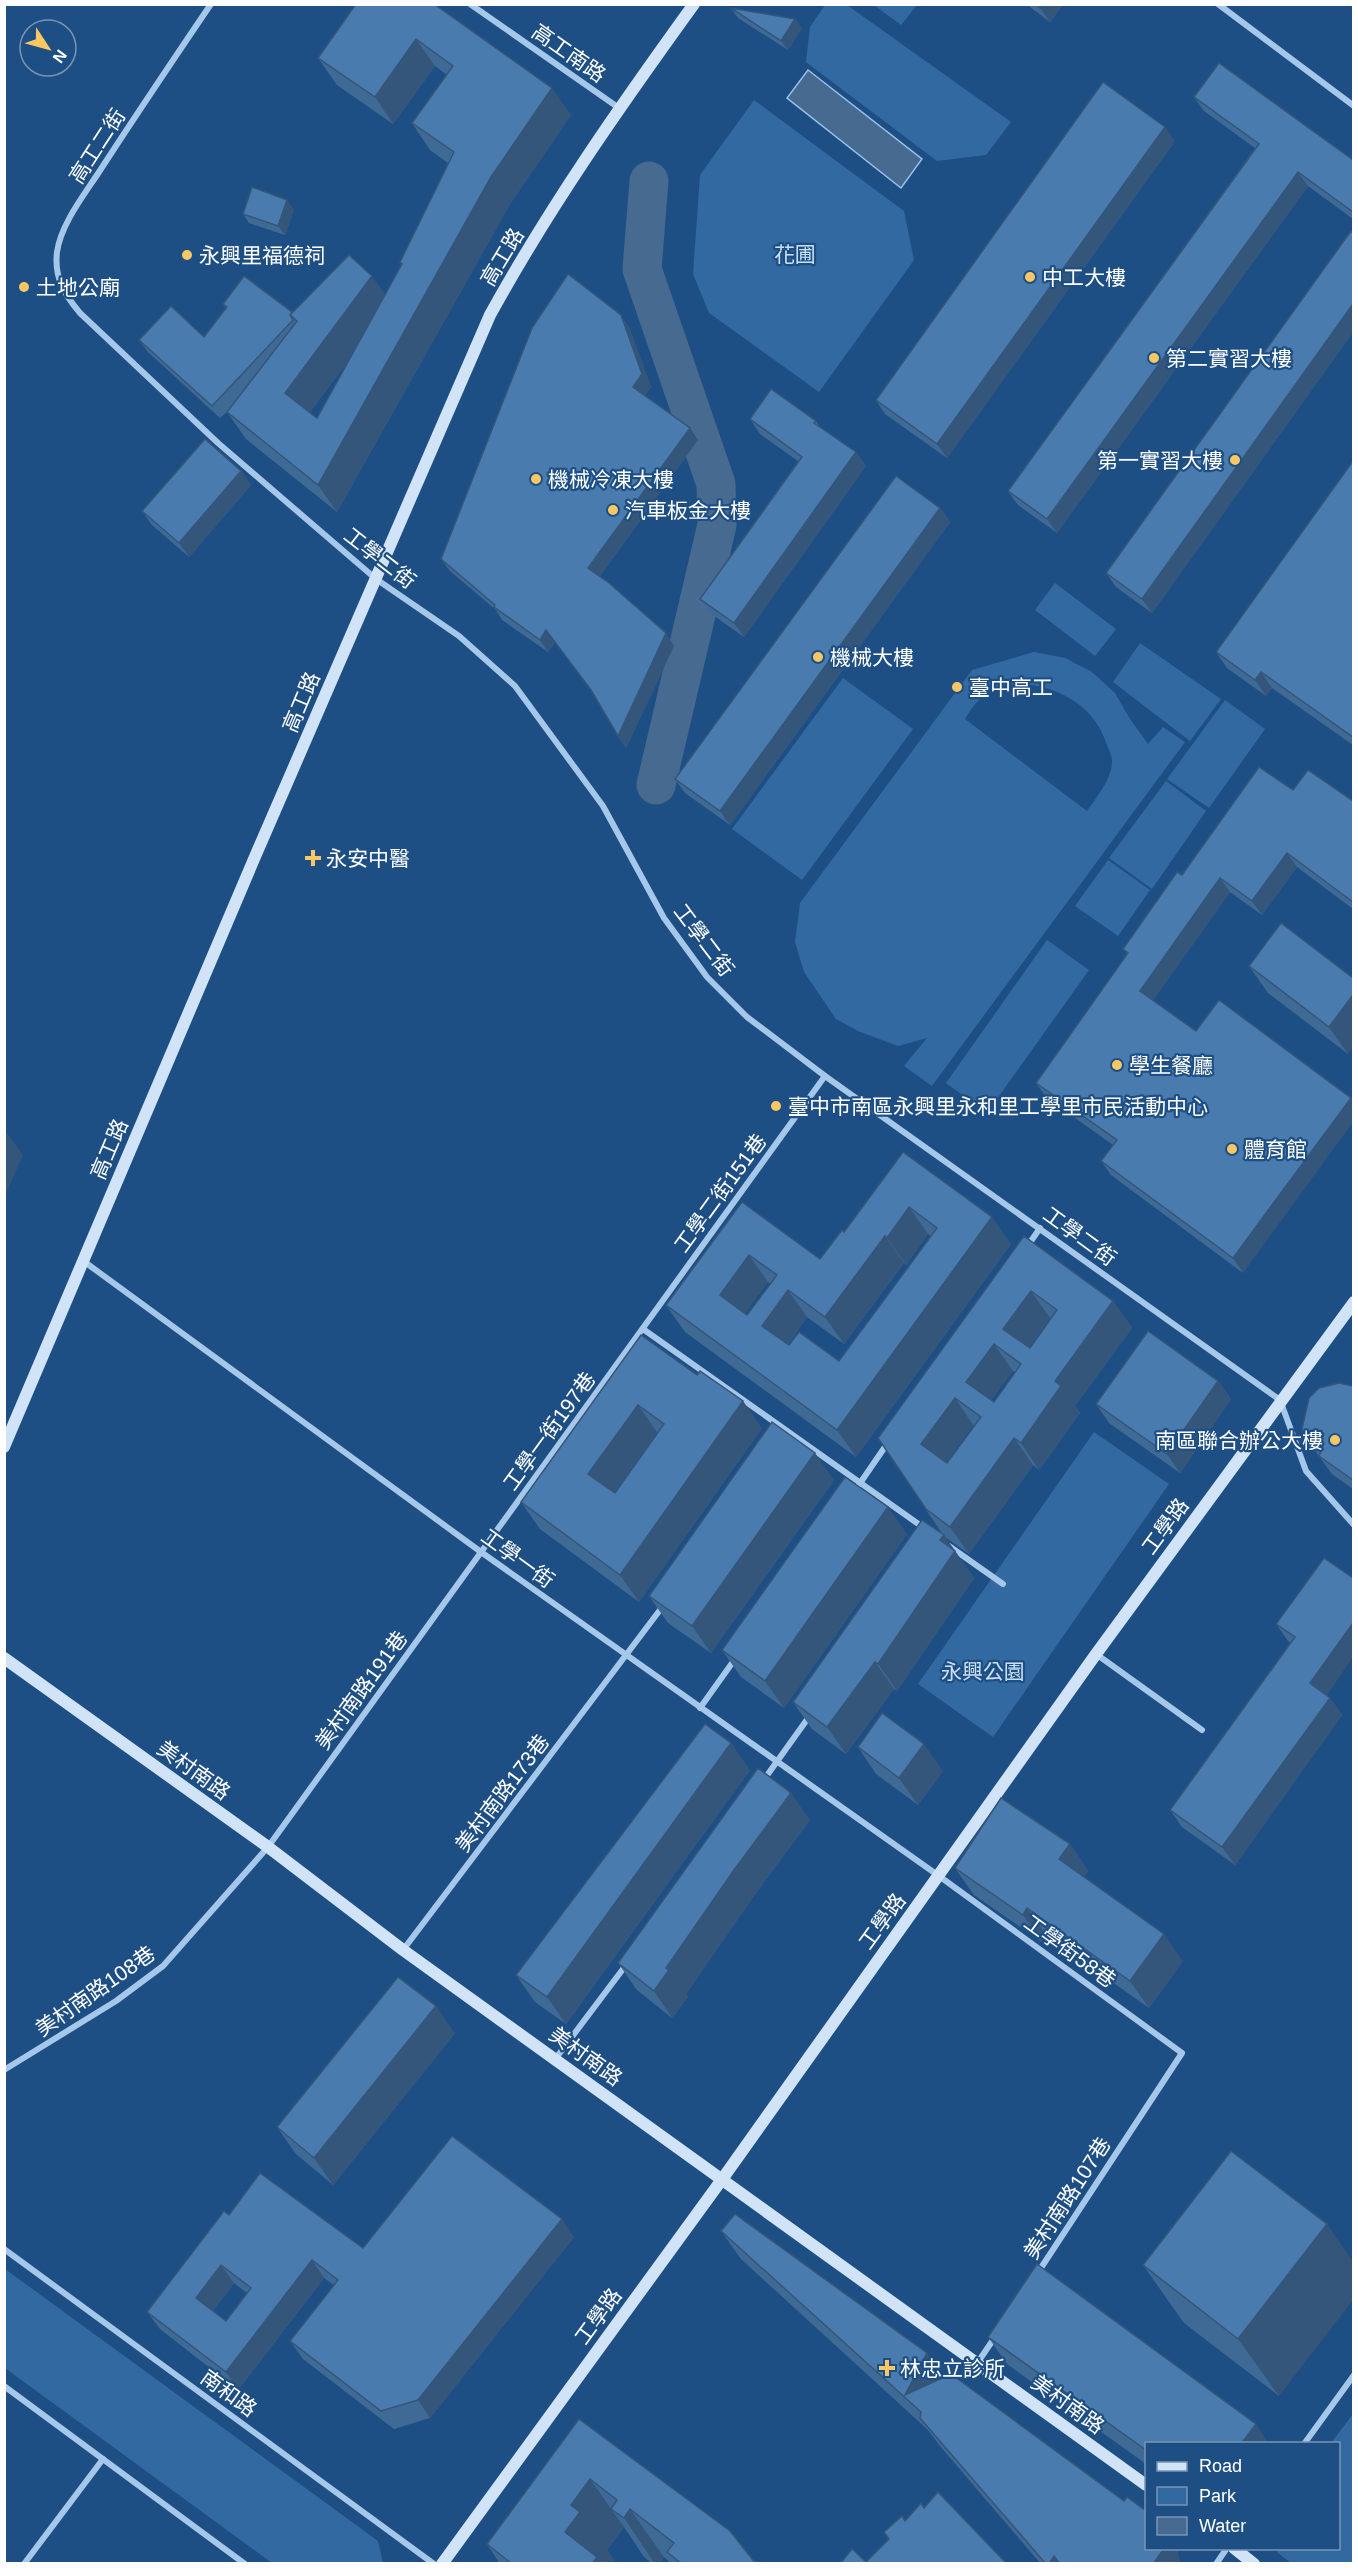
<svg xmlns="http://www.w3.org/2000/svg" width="1358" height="2568" font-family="Helvetica,'Noto Sans TC',sans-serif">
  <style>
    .green { fill: #3269a1; fill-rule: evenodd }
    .water { fill: #466a90; stroke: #98c2eb; stroke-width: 1.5 }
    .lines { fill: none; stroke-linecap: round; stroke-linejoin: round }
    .river { stroke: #466a90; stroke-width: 39 }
    .street { stroke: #a5c7ea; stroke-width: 6 }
    .secondary { stroke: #d0e3f7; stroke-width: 12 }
    .wall { fill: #406a96; fill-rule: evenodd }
    .shaded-wall { fill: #34567a }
    .building { fill: #4a7bae; stroke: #34567a; stroke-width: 1.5; fill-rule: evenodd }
    .poi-dot { fill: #f9c864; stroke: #1e4f84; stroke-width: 2 }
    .labels { text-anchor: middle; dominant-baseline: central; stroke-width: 4.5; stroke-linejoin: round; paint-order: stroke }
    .street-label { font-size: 21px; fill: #fff; stroke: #1e4f84 }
    .park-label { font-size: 21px; fill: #c9e0f7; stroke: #1e4f84 }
    .poi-label { font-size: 21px; fill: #fff; stroke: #1e4f84; text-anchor: start }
  </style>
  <rect width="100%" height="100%" fill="#1e4f84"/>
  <g class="green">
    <polygon points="825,5 847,5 1011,122 986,155 937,161 806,62 810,27"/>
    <polygon points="874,5 917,5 901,25"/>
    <polygon points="754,100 904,211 914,260 819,392 709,313 693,274 700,175"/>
    <polygon points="1055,583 1116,629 1095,656 1035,610"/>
    <polygon points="1140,643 1221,699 1190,741 1113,682"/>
    <path d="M1034,652L1065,658L1092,672L1115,693L1130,719L1148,744L1163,727L1185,742L932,1086L904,1066L927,1038L898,1046L858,1031L836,1019L804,972L795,942L800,903L972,670ZM1019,684C1058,685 1095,706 1107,745C1109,750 1113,758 1112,763C1111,780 1096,798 1087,811L965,719C980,694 990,688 1019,684Z"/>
    <polygon points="843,678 913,729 802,880 732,829"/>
    <polygon points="1225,700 1265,729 1209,808 1167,779"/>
    <polygon points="1166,781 1206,811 1152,889 1109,858"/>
    <polygon points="1108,860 1150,890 1118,936 1075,906"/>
    <polygon points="1047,940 1089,970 987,1113 946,1083"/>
    <polygon points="1094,1432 1169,1484 993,1737 918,1684"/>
    <polygon points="5,2269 378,2541 383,2563 272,2563 5,2368"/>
    <polygon points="1353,2414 1353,2563 1291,2563 1278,2553 1277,2549 1338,2548 1338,2444 1331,2443"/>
  </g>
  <polygon class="water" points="808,70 922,159 901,188 787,98"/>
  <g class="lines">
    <polyline class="river" points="649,181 642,269 716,484 717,525 656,785"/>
    <g class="street">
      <path d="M211,4C173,60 136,115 99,172C84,195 61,224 57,252C54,277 64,294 80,313L218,443L376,579L459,636L515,686L603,806L664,918L707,977L747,1017L825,1076L1280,1400L1306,1471L1354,1525"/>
      <polyline points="470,4 619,108"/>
      <polyline points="1218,4 1354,106"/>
      <polyline points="1027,1247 1040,1228"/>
      <polyline points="82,1260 481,1552 939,1876 1182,2053 1037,2274"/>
      <polyline points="643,1329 924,1528"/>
      <polyline points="854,1492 889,1441"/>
      <polyline points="949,1546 1003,1584"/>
      <polyline points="1096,1654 1202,1730"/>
      <polyline points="700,1708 735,1659"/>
      <polyline points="763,1781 811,1714"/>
      <polyline points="403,1950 663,1606"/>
      <polyline points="556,2058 626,1965"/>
      <polyline points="4,2070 116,2001 163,1966 268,1847 825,1076"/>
      <polyline points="4,2249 434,2564"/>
      <polyline points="978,2362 995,2337"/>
      <polyline points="4,2386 245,2564"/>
      <polyline points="1304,2444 1354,2375"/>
      <polyline points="24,2564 103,2459"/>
      <polyline points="1216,2564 1227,2548"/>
    </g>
    <g class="secondary">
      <path d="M4,1447L254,859L490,315C550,206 621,105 694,4"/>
      <polyline points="4,1658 268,1847 403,1950 1146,2485"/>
      <polyline points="1234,2548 1254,2564"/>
      <polyline points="442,2564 723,2178 1096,1654 1354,1302"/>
    </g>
  </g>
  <g class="wall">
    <path d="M356,4L571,115L510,204L337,512L246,439L227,412L220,418L148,352L139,340L204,337L226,309L223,304L292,312L385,295L402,265L400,262L448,163L430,150L412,123L447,75L435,66L393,124L337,85L318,58ZM351,357L317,418L310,412Z"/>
    <polygon points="1026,4 1063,4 1050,22"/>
    <polygon points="731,8 802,28 788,50 738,18"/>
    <polygon points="1194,97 1353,160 1353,219 1308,186 1057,533 1018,505 1008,491 1255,148 1204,111"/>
    <polygon points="1175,141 947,458 885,414 876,400"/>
    <polygon points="294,210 285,235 249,223 243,214"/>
    <polygon points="1353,233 1353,332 1152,613 1116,587 1106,573"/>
    <polygon points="629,327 651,387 645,396 690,428 698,440 600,576 674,646 626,748 618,736 593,693 555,642 548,652 502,620 496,610 450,571 441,559"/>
    <polygon points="750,419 816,421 820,427 856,452 866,466 744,637 710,613 700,599 798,461 760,434"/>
    <polygon points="1353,461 1353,745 1272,688 1266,696 1227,668 1216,652"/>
    <polygon points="241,471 251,485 189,557 152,525 142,511"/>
    <polygon points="940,508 950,522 730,825 685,793 675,779"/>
    <polygon points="1293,790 1353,801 1353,909 1297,867 1262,915 1230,892 1153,1000 1243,1273 1111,1175 1101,1161 1113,1145 1046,1097 1036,1083 1127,954 1123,949 1182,875"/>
    <polygon points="1281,923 1348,1054 1268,993 1249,966"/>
    <path d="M903,1152L1011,1244L856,1457L685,1332L666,1305L742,1202L820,1259L844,1232ZM928,1234L931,1236L839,1361L788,1344L807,1317L844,1344L904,1263L906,1265ZM768,1282L771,1284L747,1315L745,1313Z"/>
    <path d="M1024,1236L1113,1301L1132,1328L1075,1406L1080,1413L1039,1470L1033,1465L969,1554L945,1537L974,1578L897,1691L894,1689L846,1754L812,1729L793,1702L943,1535L878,1438ZM1050,1318L1051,1319L1030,1348L1029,1347ZM1013,1371L1015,1372L994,1402L991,1400ZM973,1425L975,1426L947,1463L946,1462Z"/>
    <path d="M641,1335L762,1428L639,1602L540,1529L521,1502ZM657,1432V1433L615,1493L614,1492Z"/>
    <polygon points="1218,1381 1231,1399 1180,1473 1109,1423 1096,1404"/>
    <polygon points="1353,1386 1353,1489 1332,1474 1308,1441"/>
    <polygon points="834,1480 711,1653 668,1623 649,1596"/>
    <polygon points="907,1534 784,1708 741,1677 722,1650"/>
    <polygon points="1324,1558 1327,1695 1330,1698 1342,1715 1235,1865 1182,1827 1170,1810 1290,1643 1288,1641 1276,1624"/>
    <polygon points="858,1747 943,1771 918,1805 876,1774"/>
    <polygon points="750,1770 566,2024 535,2002 516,1975"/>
    <polygon points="810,1820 753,1897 686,1994 688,1997 672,2018 637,1990 618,1963"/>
    <polygon points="1070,1844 1088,1871 1084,1877 1183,1961 1149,2008 1046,1935 1042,1942 974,1895 955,1868"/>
    <polygon points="455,2033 333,2185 296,2154 277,2127"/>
    <polygon points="1231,2151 1279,2396 1184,2323 1143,2265"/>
    <path d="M229,2215L363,2248L574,2237L430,2418L394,2429L303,2359L290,2341L334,2285L324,2278L238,2390L160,2329L147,2312ZM234,2283L247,2293L226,2321L213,2311Z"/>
    <polygon points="721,2231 944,2377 1177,2548 1180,2564 1041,2564 940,2446 928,2430 741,2259"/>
    <polygon points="988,2337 1146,2444 1146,2464 1007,2364"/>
    <polygon points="579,2419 730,2531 757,2564 672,2564 664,2557 659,2564 653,2564 644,2557 624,2527 607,2550 614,2560 611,2564 500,2564 487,2544"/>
  </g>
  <g class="shaded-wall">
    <polygon points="1042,4 1063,4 1050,22 1040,8"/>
    <polygon points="795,19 802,28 788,50 781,41"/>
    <polygon points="416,39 435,66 393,124 375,97"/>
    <polygon points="552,88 571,115 510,204 337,512 318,485 491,177"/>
    <polygon points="1165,127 1175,141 947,458 937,444"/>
    <polygon points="1298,172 1308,186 1057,533 1047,519"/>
    <polygon points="287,200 294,210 285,235 278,226"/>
    <polygon points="372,276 391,303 304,420 285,393"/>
    <polygon points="1353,304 1353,332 1152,613 1142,599"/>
    <polygon points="621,315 629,327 651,387 642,400 633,387"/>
    <polygon points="690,428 698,440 597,580 588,568"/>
    <polygon points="856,452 866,466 744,637 734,623"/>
    <polygon points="241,471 251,485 189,557 179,543"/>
    <polygon points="940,508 950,522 730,825 720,811"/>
    <polygon points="546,630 555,642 548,652 540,640"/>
    <polygon points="666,633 674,646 626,748 618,736"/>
    <polygon points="1261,672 1272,688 1266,696 1255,680"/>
    <polygon points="1287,853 1297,867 1262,915 1252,901"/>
    <polygon points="1220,878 1230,892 1150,1005 1140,991"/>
    <polygon points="1353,995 1353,1047 1348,1054 1329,1027"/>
    <polygon points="1351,1098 1353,1101 1353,1122 1243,1273 1233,1258"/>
    <polygon points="4,1129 23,1155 4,1198"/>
    <polygon points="909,1207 928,1234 906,1265 887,1238"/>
    <polygon points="992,1217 1011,1244 856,1457 837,1430"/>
    <polygon points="885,1236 904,1263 844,1344 825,1317"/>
    <polygon points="749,1255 768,1282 739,1322 720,1295"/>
    <polygon points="788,1290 807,1317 781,1353 762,1326"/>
    <polygon points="1031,1291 1050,1318 1022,1356 1003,1329"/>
    <polygon points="1113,1301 1132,1328 1075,1406 1080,1413 1039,1470 1021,1443 1055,1381"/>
    <polygon points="994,1344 1013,1371 985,1409 966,1382"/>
    <polygon points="1218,1381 1231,1399 1180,1473 1167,1454"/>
    <polygon points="955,1398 973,1425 939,1471 921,1444"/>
    <polygon points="743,1401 762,1428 639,1602 620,1575"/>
    <polygon points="638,1405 657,1432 607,1501 588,1474"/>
    <polygon points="1014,1438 1033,1465 969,1554 950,1527"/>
    <polygon points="815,1453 834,1480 711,1653 692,1626"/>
    <polygon points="888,1507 907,1534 784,1708 765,1681"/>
    <polygon points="944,1535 974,1578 897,1691 878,1664 940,1540"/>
    <polygon points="1353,1623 1353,1657 1323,1701 1310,1683"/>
    <polygon points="875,1662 894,1689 846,1754 827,1727"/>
    <polygon points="1330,1698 1342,1715 1235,1865 1222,1847"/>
    <polygon points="731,1743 750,1770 566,2024 547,1997"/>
    <polygon points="924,1744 943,1771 918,1805 899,1778"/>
    <polygon points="791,1793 810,1820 753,1897 686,1994 688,1997 672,2018 654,1991 666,1968 734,1870"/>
    <polygon points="1070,1844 1088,1871 1078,1886 1059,1859"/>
    <polygon points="1027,1908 1046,1935 1042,1942 1023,1915"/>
    <polygon points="1164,1934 1183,1961 1149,2008 1130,1981"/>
    <polygon points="436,2006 455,2033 333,2185 314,2158"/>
    <polygon points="562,2219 574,2237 430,2418 418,2400"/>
    <polygon points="1327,2224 1353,2262 1353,2300 1279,2396 1238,2339"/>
    <polygon points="312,2260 324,2278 238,2390 226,2372"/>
    <polygon points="221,2265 234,2283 209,2316 196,2298"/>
    <polygon points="927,2353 947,2381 921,2412 905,2395"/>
    <polygon points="1256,2424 1269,2444 1241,2444"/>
    <polygon points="590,2479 624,2527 607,2550 614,2560 611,2564 587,2564 565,2532 571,2505"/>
    <polygon points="630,2509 664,2557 659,2564 655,2564 624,2518"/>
    <polygon points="1163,2548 1177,2548 1180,2564 1153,2564"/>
    <polygon points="1054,2556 1059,2564 1049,2564"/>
  </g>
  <g class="building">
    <polygon points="356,4 434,4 552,88 491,177 318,485 227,412 297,321 290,315 349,255 372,276 285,393 317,418 402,264 400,262 454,152 412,123 453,66 416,39 375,97 318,58"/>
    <polygon points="1035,4 1042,4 1040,8"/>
    <polygon points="731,8 795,19 781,41"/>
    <polygon points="1219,63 1353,160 1353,212 1298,172 1047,519 1008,491 1259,144 1194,97"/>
    <polygon points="1103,82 1165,127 937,444 876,400"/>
    <polygon points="252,187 287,200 278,226 243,214"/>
    <polygon points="1351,231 1353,233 1353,304 1142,599 1106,573"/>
    <polygon points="568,274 621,315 642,374 633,387 690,428 588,568 609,583 666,633 618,736 591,690 546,630 540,640 494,607 495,605 441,559 532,328"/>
    <polygon points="244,276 292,312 290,315 293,320 212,406 139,340 171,306 204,337 227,307 223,304"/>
    <polygon points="771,389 816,421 814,423 856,452 734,623 700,599 802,457 750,419"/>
    <polygon points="205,439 241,471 179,543 142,511"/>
    <polygon points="1353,461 1353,737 1261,672 1255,680 1216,652"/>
    <polygon points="896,476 940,508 720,811 675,779"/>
    <polygon points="1259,767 1293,790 1308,770 1353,801 1353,902 1287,853 1252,901 1220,878 1140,991 1196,1031 1219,1000 1351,1098 1233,1258 1101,1161 1117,1140 1036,1083 1128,953 1123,949 1177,872 1182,875"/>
    <polygon points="1281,923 1353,978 1353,995 1329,1027 1249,966"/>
    <path d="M903,1152L992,1217L837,1430L666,1305L742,1202L820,1259L842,1230L844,1232ZM909,1207L937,1228L839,1361L799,1332L789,1345L762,1326L788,1290L825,1317L885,1236L887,1238ZM749,1255L777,1275L747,1315L720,1295Z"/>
    <path d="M1024,1236L1113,1301L1055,1381L1061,1386L1021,1443L1014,1438L950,1527L926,1509L878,1438ZM1031,1291L1057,1310L1030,1348L1003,1329ZM994,1344L1021,1364L994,1402L966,1382ZM955,1398L981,1417L947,1463L921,1444Z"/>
    <polygon points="1148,1331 1218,1381 1167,1454 1096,1404"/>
    <path d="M641,1335L697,1375L700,1371L743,1401L620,1575L521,1502ZM638,1405L664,1424L615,1493L588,1474Z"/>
    <polygon points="1339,1383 1353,1386 1353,1480 1319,1456 1321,1451 1308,1441 1302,1429 1309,1398 1319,1388"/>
    <polygon points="772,1422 815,1453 692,1626 649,1596"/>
    <polygon points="845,1477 888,1507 765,1681 722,1650"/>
    <polygon points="922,1520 944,1535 940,1540 955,1551 878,1664 875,1662 827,1727 793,1702"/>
    <polygon points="1324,1558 1353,1578 1353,1623 1310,1683 1330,1698 1222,1847 1170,1810 1295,1637 1276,1624"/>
    <polygon points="882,1713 924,1744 899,1778 858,1747"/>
    <polygon points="705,1724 731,1743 547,1997 516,1975"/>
    <polygon points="758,1768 791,1793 734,1870 666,1968 669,1970 654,1991 618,1963"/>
    <polygon points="1001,1798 1070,1844 1059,1859 1164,1934 1130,1981 1027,1908 1023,1915 955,1868"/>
    <polygon points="398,1977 436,2006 314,2158 277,2127"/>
    <path d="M452,2136L562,2219L418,2400L381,2411L290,2341L338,2280L312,2260L226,2372L147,2312L224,2211L229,2215L260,2173L363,2248ZM221,2265L251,2288L226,2321L196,2298Z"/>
    <polygon points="1231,2151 1327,2224 1238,2339 1143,2265"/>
    <polygon points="735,2214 927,2353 905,2395 951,2374 1124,2501 1127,2497 1146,2511 1146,2548 1163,2548 1163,2550 1153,2564 1060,2564 1054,2556 1049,2564 1046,2564 920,2418 921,2412 721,2231"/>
    <polygon points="1037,2264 1256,2424 1241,2444 1146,2444 1146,2450 988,2337"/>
    <polygon points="579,2419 730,2531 756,2564 682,2564 667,2552 674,2543 630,2509 624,2518 611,2509 617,2500 590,2479 571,2505 580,2512 565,2532 597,2557 592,2564 512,2564 487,2544"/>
    <polygon points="938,2492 1007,2564 840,2564 852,2549 866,2562 889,2539 884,2532 902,2516 905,2521 921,2503 924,2508"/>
  </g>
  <g class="poi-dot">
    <circle cx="187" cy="255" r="6"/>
    <circle cx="1030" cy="277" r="6"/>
    <circle cx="24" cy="287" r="6"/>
    <circle cx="1154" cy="358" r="6"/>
    <circle cx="1235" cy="460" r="6"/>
    <circle cx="536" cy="479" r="6"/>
    <circle cx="613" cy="510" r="6"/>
    <circle cx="818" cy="657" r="6"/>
    <circle cx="957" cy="687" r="6"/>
    <path d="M310 849h6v6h6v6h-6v6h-6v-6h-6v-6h6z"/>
    <circle cx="1117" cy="1065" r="6"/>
    <circle cx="776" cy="1106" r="6"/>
    <circle cx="1232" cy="1149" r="6"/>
    <circle cx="1335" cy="1440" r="6"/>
    <path d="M884 2359h6v6h6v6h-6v6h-6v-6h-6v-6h6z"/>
  </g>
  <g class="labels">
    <g class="street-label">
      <text transform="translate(569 53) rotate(35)">高工南路</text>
      <text transform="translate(97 146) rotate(-57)">高工二街</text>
      <text transform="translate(502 257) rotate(-59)">高工路</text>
      <text transform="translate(380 558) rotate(38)">工學二街</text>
      <text transform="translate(301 702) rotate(-67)">高工路</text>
      <text transform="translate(704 940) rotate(53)">工學二街</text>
      <text transform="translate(109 1149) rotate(-67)">高工路</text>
      <text transform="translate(720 1193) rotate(-54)">工學二街151巷</text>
      <text transform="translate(1080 1236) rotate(36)">工學二街</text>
      <text transform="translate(549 1431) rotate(-54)">工學一街197巷</text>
      <text transform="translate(1165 1526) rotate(-54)">工學路</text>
      <text transform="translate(518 1558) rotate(36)">工學一街</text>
      <text transform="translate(361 1690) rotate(-54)">美村南路191巷</text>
      <text transform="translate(194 1770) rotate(36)">美村南路</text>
      <text transform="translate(502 1793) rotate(-53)">美村南路173巷</text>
      <text transform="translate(882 1921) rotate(-54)">工學路</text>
      <text transform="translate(1070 1951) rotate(36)">工學街58巷</text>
      <text transform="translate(95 1991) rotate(-35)">美村南路108巷</text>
      <text transform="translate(586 2056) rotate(36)">美村南路</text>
      <text transform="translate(1067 2198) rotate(-57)">美村南路107巷</text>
      <text transform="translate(598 2316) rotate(-54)">工學路</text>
      <text transform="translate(229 2393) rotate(36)">南和路</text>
      <text transform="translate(1068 2404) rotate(36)">美村南路</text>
    </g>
    <g class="park-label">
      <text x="795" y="254">花圃</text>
      <text x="983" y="1671">永興公園</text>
    </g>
    <g class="poi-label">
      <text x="199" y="255">永興里福德祠</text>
      <text x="1042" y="277">中工大樓</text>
      <text x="36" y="287">土地公廟</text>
      <text x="1166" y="358">第二實習大樓</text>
      <text x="1223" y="460" text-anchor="end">第一實習大樓</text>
      <text x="548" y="479">機械冷凍大樓</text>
      <text x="625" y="510">汽車板金大樓</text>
      <text x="830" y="657">機械大樓</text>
      <text x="969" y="687">臺中高工</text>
      <text x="326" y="858">永安中醫</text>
      <text x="1129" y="1065">學生餐廳</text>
      <text x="788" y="1106">臺中市南區永興里永和里工學里市民活動中心</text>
      <text x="1244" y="1149">體育館</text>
      <text x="1323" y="1440" text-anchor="end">南區聯合辦公大樓</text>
      <text x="900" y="2368">林忠立診所</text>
    </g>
  </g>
  <rect width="1358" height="2568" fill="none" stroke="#ffffff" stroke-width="12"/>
  <rect x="1145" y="2442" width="195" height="108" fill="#1e4f84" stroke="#7895b5" stroke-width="1.5"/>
  <rect x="1157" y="2462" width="30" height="9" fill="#d0e3f7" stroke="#7895b5" stroke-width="1.5"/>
  <text x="1199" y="2472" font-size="18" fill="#ffffff">Road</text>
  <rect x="1157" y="2487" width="30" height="18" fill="#3269a1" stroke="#7895b5" stroke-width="1.5"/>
  <text x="1199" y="2502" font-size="18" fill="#ffffff">Park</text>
  <rect x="1157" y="2517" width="30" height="18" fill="#466a90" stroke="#7895b5" stroke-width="1.5"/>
  <text x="1199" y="2532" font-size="18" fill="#ffffff">Water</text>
  <g transform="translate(48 48) rotate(126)"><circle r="28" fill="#1e4f84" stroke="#7895b5" stroke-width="1.5"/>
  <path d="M0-4.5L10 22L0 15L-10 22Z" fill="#f9c864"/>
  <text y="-9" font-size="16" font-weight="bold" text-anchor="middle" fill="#ffffff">N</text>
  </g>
</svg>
